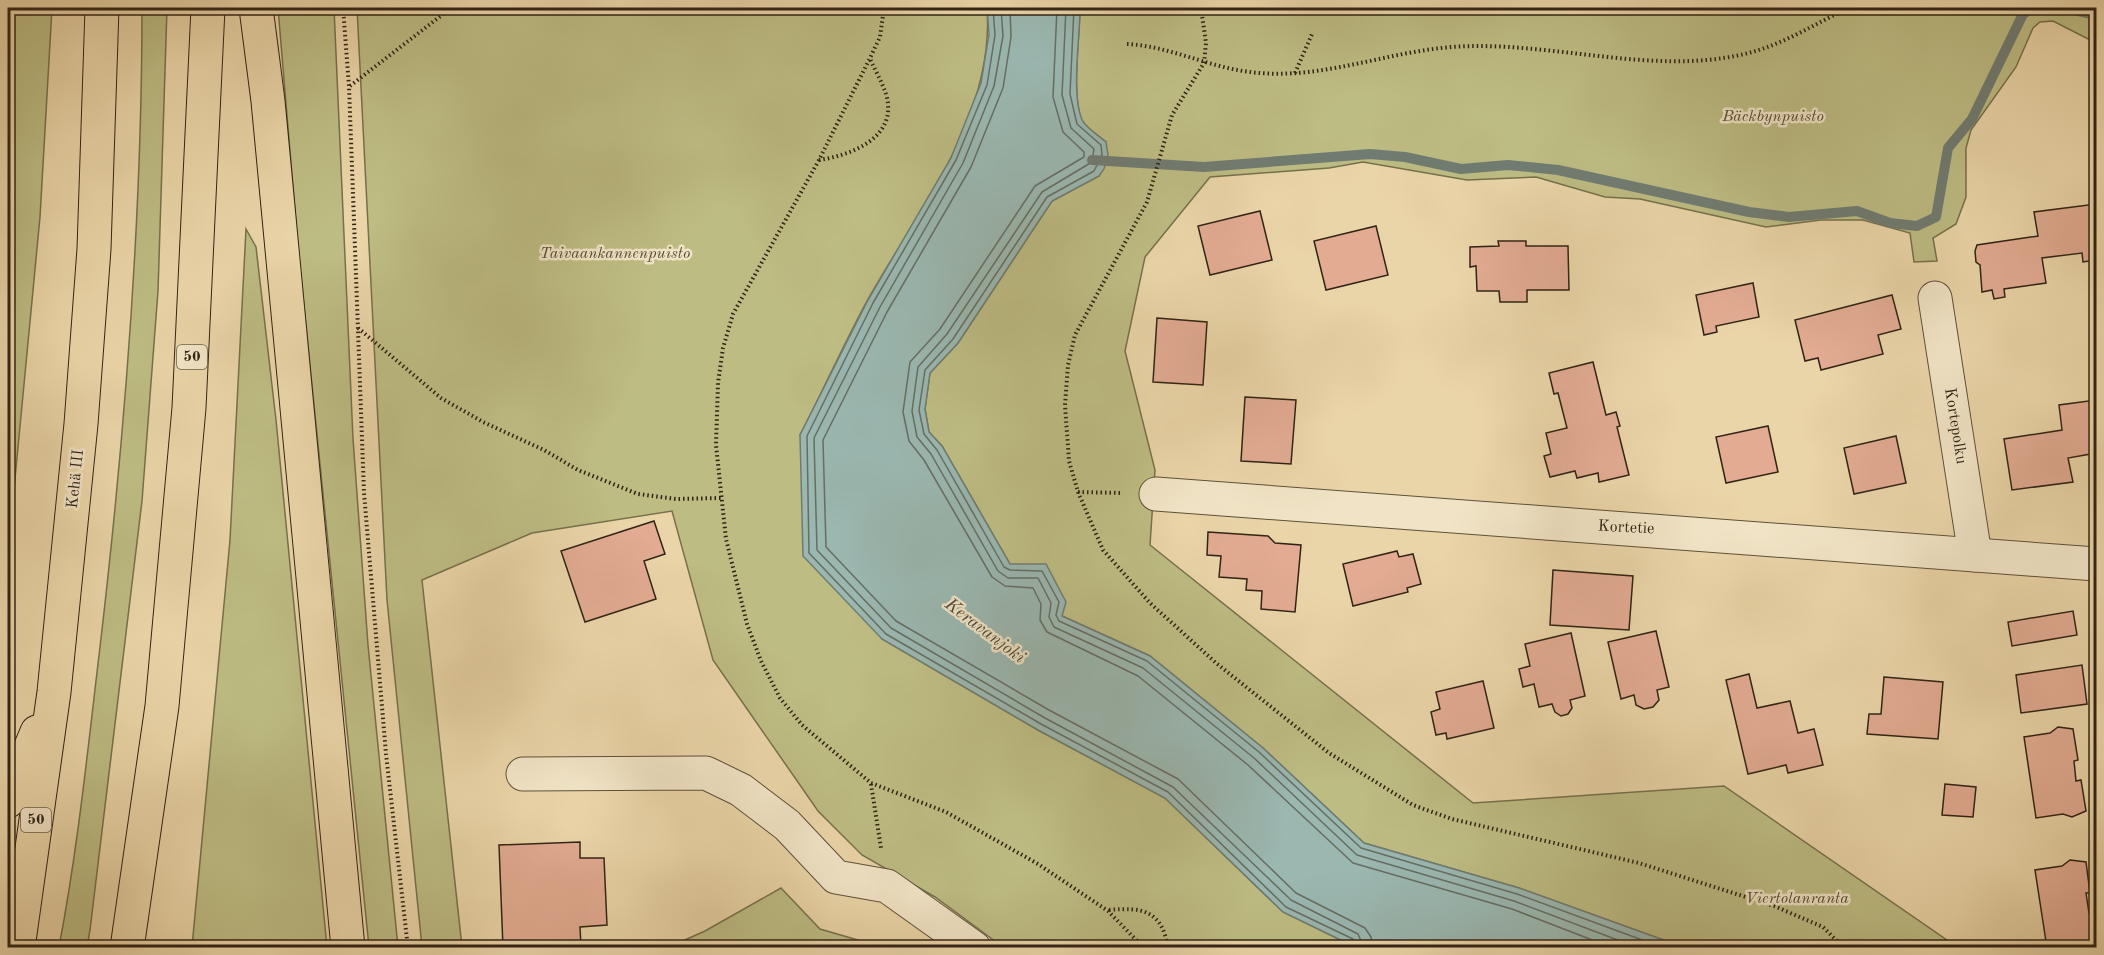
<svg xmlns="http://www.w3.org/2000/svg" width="2104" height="955" font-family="'Old Standard TT',serif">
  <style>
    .green { fill: #bdbc83; stroke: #76704c; stroke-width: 1.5 }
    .water { fill: #9ab7b0; stroke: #707c72; stroke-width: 1.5 }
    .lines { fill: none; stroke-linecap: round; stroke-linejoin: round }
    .shore { stroke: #656e63; stroke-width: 1.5 }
    .stream { stroke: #707c72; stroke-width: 10 }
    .building { fill: #e2ab92; stroke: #302416; stroke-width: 1.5 }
    .minor-casing { stroke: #5e503a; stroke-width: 35 }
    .highway-casing { stroke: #302416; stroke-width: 35 }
    .path { stroke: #302416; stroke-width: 4; stroke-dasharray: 1.5 3; stroke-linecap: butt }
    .minor { stroke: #f1e4c6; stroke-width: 33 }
    .highway { stroke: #ead5a8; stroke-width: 33 }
    .labels { text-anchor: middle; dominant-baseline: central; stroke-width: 5; stroke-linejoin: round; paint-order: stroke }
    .shield { fill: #f1e4c6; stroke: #6a5e4b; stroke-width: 1.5 }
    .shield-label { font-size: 15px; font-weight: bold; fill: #302416 }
    .park-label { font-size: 16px; font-style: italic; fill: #534a31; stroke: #f1e4c6 }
    .street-label { font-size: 16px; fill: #302416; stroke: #f1e4c6 }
    .water-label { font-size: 18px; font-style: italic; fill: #4a493c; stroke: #f1e4c6 }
  </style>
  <rect width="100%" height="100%" fill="#ead5a8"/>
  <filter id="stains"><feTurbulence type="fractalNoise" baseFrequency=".00333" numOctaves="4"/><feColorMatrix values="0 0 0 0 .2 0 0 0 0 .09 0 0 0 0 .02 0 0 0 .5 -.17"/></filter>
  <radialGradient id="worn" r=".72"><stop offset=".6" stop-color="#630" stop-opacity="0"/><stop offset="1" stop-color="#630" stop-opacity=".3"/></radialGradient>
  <g class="green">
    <polygon points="8,8 52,8 40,217 8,552"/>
    <path d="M142,8H167L158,291L142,501L90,930L87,947H59C78,848 88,747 100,647C125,434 142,221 142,8Z"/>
    <polygon points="278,8 334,8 353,439 368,645 398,947 369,947 298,247"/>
    <path d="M357,8H987C995,117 918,210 867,301C843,345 823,391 800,435L882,639L1038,730L1165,798L1283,912L1355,947H1003L935,897L862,855L818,811L713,660L672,511L532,533L422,580L462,947H422L387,600Z"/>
    <path d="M1080,8H2096V43L2053,21L2040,22L2033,28L2016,67L1971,130L1966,148V197L1956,224L1933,238L1937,261L1914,262L1910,233L1863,220H1821L1766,227L1640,199L1605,197L1536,177L1467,180L1363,162L1329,168L1210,177L1145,257L1125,351L1155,470L1150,545L1473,803L1724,786L1957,947H1683L1519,888L1364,843L1263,748L1150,656L1062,616L1010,564L942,446L929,432L925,409L930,373L958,343L1052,201L1099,176L1106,142C1099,136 1086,128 1082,120C1071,96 1080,37 1080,8Z"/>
    <polygon points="246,229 256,247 276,420 327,947 192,947 230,540"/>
    <polygon points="781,888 820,929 882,947 669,947 705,931"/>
  </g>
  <path class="water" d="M987,8H1080C1080,37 1071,95 1082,120C1086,128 1099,136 1106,142L1108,155L1104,169L1099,176L1052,201L958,343L930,373L925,409L929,432L942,446L1010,564H1046L1066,602L1062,616L1150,656L1263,748L1364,843L1519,888L1683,947H1355L1283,912L1165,798L1038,730L882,639L803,556L800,435L868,300L951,158L981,83L989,34Z"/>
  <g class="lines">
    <g class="shore">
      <polyline points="993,8 995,35 987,85 956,160 873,303 807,436 809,553 886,634 1041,724 1168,792 1286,907 1353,939 1356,948"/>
      <polyline points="1001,8 1003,36 994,86 963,163 880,307 814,438 817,550 891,628 1045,718 1173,787 1291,900 1358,934 1364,948"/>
      <polyline points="1010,8 1011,37 1003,88 971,167 887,312 823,440 826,547 896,621 1049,710 1178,779 1296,893 1365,928 1371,937 1373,948"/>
      <polyline points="1057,8 1053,97 1063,132 1084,152 1084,157 1035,186 940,329 910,362 903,412 909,441 924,460 992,577 1005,586 1033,588 1041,604 1040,620 1047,632 1138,676 1248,765 1353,863 1512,909 1613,948"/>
      <polyline points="1066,8 1062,95 1071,128 1094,149 1092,162 1042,192 947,334 918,367 912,411 917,437 931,454 998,571 1008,578 1038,578 1051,603 1049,617 1054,627 1143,668 1254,758 1357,855 1514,901 1639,948"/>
      <polyline points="1074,8 1070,94 1077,124 1101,145 1102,155 1094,171 1047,197 953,339 925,370 919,410 924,434 937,450 1004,567 1010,570 1042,571 1059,602 1056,615 1059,621 1147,661 1259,752 1361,848 1517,894 1664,948"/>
    </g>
    <g class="stream">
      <polyline points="2065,8 2096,15"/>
      <polyline points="1092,160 1204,167 1370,154 1405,157 1461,169 1508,165 1558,170 1749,212 1789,217 1857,211 1890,223 1917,226 1936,217 1948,148 1972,119 2023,14 2032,8"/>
    </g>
  </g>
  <g class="building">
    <polygon points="2096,204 2095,260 2083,262 2082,253 2042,258 2046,283 2004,289 2005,297 1994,299 1992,290 1982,292 1980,265 1976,262 1975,251 1977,245 2038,236 2034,212"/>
    <polygon points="1260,211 1272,260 1210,275 1198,226"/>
    <polygon points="1376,226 1388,275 1326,290 1314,241"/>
    <polygon points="1498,241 1526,241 1526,246 1568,246 1569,290 1527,290 1527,302 1500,302 1499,291 1477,291 1476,266 1470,267 1470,247 1499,246"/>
    <polygon points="1753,283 1759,317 1716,326 1717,332 1704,335 1696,295"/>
    <polygon points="1892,295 1901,329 1878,335 1883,354 1821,370 1818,358 1805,361 1795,320"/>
    <polygon points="1157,318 1207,322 1203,385 1153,382"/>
    <polygon points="1593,362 1606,415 1616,412 1620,426 1617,427 1629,475 1599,482 1598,473 1577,478 1575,471 1550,477 1544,456 1551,454 1546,433 1567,428 1558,393 1554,394 1549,373"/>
    <polygon points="1245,397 1296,400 1291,464 1241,461"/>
    <polygon points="2096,400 2096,453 2068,458 2073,482 2012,490 2004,439 2062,430 2059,405"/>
    <polygon points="1768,426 1778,472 1726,483 1716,437"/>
    <polygon points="1896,436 1906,483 1854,494 1844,448"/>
    <polygon points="654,521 665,554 644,561 656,599 585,622 561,551"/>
    <polygon points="1208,532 1268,536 1275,543 1301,545 1295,612 1261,609 1262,591 1246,590 1247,579 1219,577 1221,556 1207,555"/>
    <polygon points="1397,551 1399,557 1413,554 1421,584 1407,588 1408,592 1353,606 1343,564"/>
    <polygon points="1553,570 1633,576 1629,630 1550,625"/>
    <polygon points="2073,611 2077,635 2012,646 2008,622"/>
    <polygon points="1656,631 1669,687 1657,690 1659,700 1653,707 1644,709 1636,705 1634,695 1621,699 1608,642"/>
    <polygon points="1571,633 1585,696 1570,700 1572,708 1568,714 1561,716 1555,712 1552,704 1539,707 1534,684 1523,687 1519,669 1530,666 1525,644"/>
    <polygon points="2082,665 2087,704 2021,713 2016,675"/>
    <polygon points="1749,674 1757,708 1790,701 1798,733 1814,729 1823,765 1788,773 1786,765 1748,774 1726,680"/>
    <polygon points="1884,677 1943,682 1938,739 1867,734 1869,714 1881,714"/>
    <polygon points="1483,681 1494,728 1447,739 1446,733 1436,735 1431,712 1440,709 1436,692"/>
    <polygon points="2058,727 2073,729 2078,760 2074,761 2076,781 2081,780 2086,811 2072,817 2063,814 2036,818 2024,737 2050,733"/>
    <polygon points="1945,784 1976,787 1973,817 1942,815"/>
    <polygon points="580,842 580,858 604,858 607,925 580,927 581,948 503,948 499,845"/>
    <polygon points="2070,860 2086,862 2090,893 2086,893 2089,913 2093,912 2096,944 2087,948 2047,948 2035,870 2062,866"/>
  </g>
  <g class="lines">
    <defs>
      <g id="minor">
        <polyline points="1935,298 1975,555"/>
        <path d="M1156,494C1470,515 1783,540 2096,564"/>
        <polyline points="523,774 706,773 741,790 787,825 836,877 887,886 974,948"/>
      </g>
      <g id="highway">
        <polyline points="256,8 268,101 348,948"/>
        <polyline points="8,801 37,732"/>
        <polyline points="18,948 54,692 81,424 94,249 102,8"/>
        <polyline points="127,948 162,706 189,408 208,8"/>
      </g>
    </defs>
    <use href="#minor" class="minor-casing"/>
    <use href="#highway" class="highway-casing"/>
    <g class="path">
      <polyline points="343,8 349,86 364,493 386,754 408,948"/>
      <polyline points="884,8 880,37 870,58 819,160 733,314 723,348 718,383 716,445 726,539 747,624 761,661 780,698 802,725 871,783 946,812 1038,864 1108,911 1144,948"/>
      <polyline points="1201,8 1206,43 1204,63 1172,115 1147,202 1075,335 1068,365 1065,405 1069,461 1078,492 1103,550 1150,603 1216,663 1329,753 1413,805 1452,819 1639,863 1774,906 1823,927 1844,948"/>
      <path d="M1127,44C1169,46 1208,67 1250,72C1320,81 1384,52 1452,47C1547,40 1648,75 1740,55C1779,47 1813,25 1848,8"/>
      <polyline points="1295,73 1312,34"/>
      <polyline points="350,86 451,8"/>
      <path d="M819,160C852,155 899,137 886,94C882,82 875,70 870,59"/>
      <polyline points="358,328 441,398 483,422 544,450 578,470 638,494 676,499 721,498"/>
      <polyline points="1078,492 1122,493"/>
      <polyline points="871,784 881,848"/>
      <path d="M1109,910C1142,907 1162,910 1168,948"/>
    </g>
    <use href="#minor" class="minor"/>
    <use href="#highway" class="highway"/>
  </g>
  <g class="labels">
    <g class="shield">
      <rect x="177" y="345" width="30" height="24" rx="4.5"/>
      <rect x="21" y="808" width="30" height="24" rx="4.5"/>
    </g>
    <g class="shield-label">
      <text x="192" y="357">50</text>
      <text x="36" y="820">50</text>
    </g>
    <g class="park-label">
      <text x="1773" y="117">Bäckbynpuisto</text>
      <text x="615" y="254">Taivaankannenpuisto</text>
      <text x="1797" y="899">Viertolanranta</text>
    </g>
    <g class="street-label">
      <text transform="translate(1955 426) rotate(81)">Kortepolku</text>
      <text transform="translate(76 479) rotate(-84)">Kehä III</text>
      <text transform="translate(1626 528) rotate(3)">Kortetie</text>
    </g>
    <g class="water-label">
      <text transform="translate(985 631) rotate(37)">Keravanjoki</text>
    </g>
  </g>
  <rect width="2104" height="955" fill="none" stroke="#ead5a8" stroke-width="30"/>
  <rect x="9" y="9" width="2086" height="937" fill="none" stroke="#302416" stroke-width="3"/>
  <rect x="15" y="15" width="2074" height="925" fill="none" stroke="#302416" stroke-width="1.5"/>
  <rect width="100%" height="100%" filter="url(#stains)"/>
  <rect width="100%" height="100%" fill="url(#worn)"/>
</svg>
